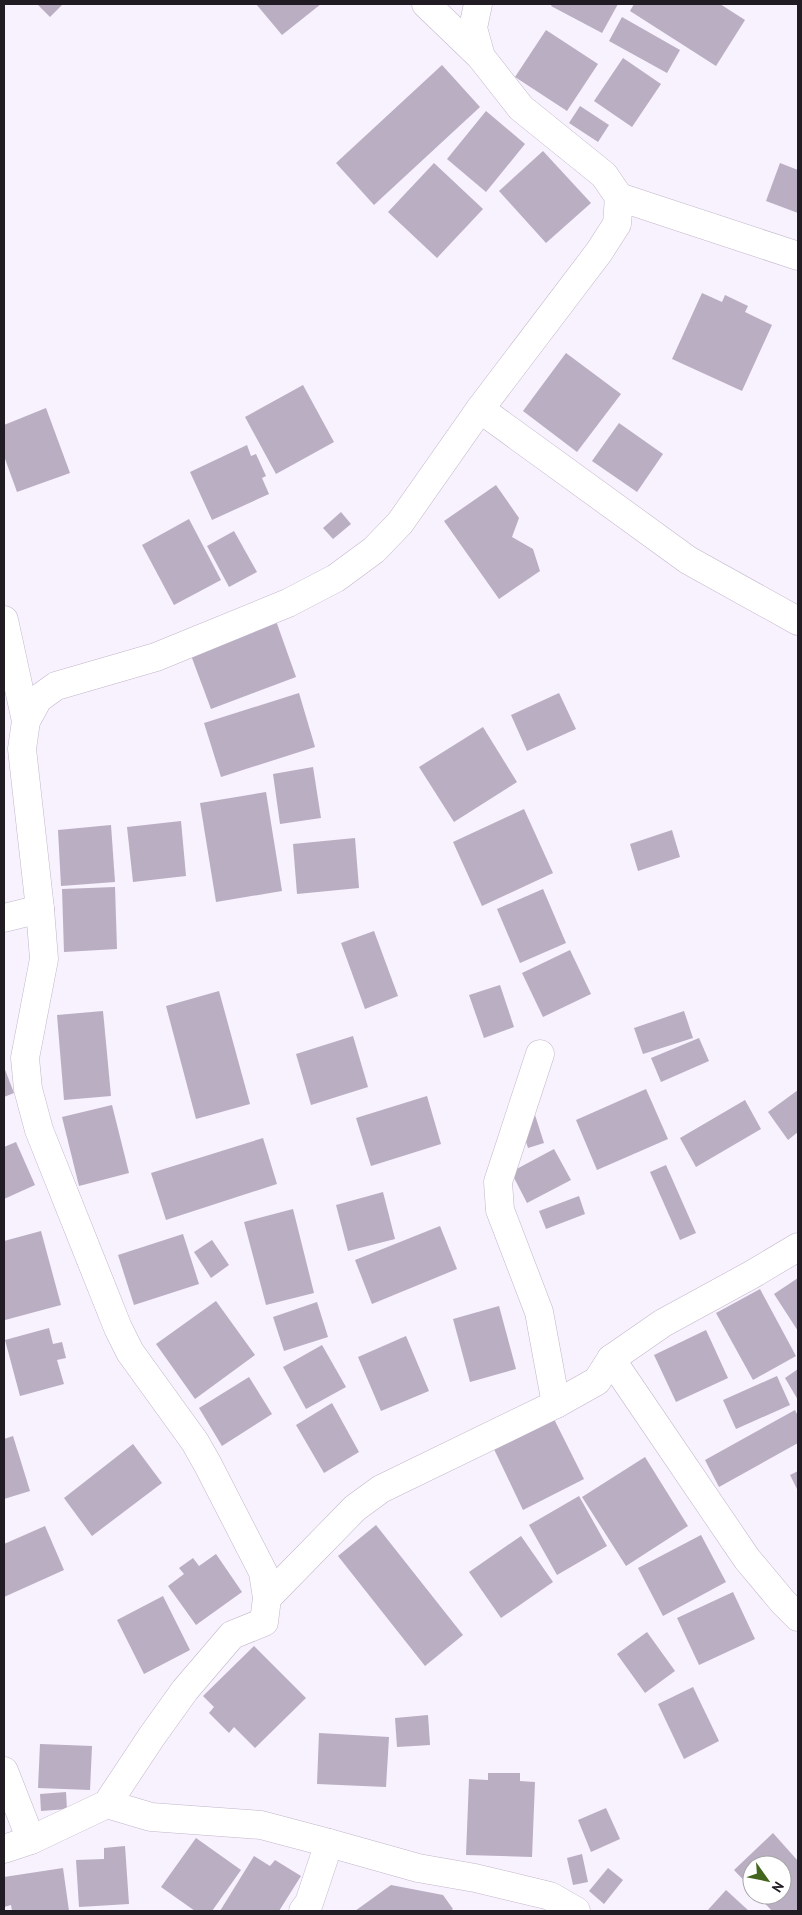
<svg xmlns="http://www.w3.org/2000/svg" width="802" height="1915" font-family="'PT Sans',sans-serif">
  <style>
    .building { fill: #baaec3 }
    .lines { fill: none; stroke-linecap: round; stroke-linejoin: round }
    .minor-casing { stroke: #c2b6ca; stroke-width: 29 }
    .minor { stroke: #fff; stroke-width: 28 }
  </style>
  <rect width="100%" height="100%" fill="#f8f1fe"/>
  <g class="building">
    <polygon points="37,4 63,4 50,17"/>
    <polygon points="256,4 321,4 282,35"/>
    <polygon points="552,4 618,4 602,33 551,6"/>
    <polygon points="634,4 720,4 745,20 716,66 630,11"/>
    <polygon points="622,17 680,50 667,73 609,41"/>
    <polygon points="546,30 598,64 567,111 515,77"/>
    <polygon points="623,58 661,84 632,127 594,101"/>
    <polygon points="442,65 480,107 374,205 336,163"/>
    <polygon points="580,106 609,125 598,142 569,123"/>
    <polygon points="486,111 525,144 486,192 447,159"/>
    <polygon points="543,151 591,203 546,243 499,191"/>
    <polygon points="434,163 483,209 437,258 388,212"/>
    <polygon points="780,163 798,170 798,213 766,201"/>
    <polygon points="702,293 722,302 725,295 748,306 745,312 772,325 742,391 672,359"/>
    <polygon points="566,353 621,394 577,452 523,411"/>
    <polygon points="303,385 334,442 276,474 245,417"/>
    <polygon points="46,408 70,473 17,492 4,456 4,425"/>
    <polygon points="619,423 663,454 637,492 592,461"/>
    <polygon points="247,445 251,456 256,454 266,476 262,478 269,494 212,520 190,472"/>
    <polygon points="496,485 519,518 512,537 533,549 540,571 499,599 444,521"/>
    <polygon points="341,512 351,524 333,539 323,528"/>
    <polygon points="189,519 221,580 174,605 142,545"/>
    <polygon points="234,531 257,572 229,587 207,546"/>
    <polygon points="275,618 296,677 211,709 189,650"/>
    <polygon points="299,693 315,747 221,777 204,723"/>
    <polygon points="559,693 576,729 527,751 511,715"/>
    <polygon points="483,727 517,782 454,822 419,767"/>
    <polygon points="313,767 321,818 280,824 273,774"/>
    <polygon points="266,792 282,891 216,902 200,803"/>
    <polygon points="524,809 553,873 482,906 453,842"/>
    <polygon points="181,821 186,876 133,882 127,827"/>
    <polygon points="111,825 115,882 61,886 58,830"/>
    <polygon points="672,830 680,857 638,871 630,844"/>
    <polygon points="355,838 359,888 297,894 293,844"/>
    <polygon points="115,887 117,949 64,952 62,889"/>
    <polygon points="543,889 566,943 520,963 497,909"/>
    <polygon points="374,931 398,996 365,1009 341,943"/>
    <polygon points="570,950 591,994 543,1017 522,973"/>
    <polygon points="500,985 514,1027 484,1038 469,995"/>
    <polygon points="219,991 250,1104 196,1119 166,1006"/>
    <polygon points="103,1011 111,1096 64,1100 57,1015"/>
    <polygon points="684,1011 693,1038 643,1054 634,1028"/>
    <polygon points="353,1036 368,1087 311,1105 296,1054"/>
    <polygon points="699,1038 709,1061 661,1082 651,1058"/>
    <polygon points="4,1067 14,1093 4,1097"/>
    <polygon points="646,1089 668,1139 597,1170 576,1120"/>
    <polygon points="798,1090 798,1132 788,1140 768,1112"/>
    <polygon points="427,1096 441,1144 371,1166 356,1118"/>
    <polygon points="745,1100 761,1129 696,1167 680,1138"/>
    <polygon points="112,1105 129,1173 79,1186 62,1117"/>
    <polygon points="535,1115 544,1143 528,1148 519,1120"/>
    <polygon points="263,1138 277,1184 166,1220 151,1173"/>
    <polygon points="16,1142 35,1185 4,1199 4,1147"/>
    <polygon points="554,1149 571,1180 527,1203 511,1172"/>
    <polygon points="666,1165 696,1233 680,1240 650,1172"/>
    <polygon points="383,1192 395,1239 348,1251 336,1205"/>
    <polygon points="579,1196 585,1214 546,1229 539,1211"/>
    <polygon points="293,1209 314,1293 266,1305 244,1222"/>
    <polygon points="440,1226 457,1269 372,1304 355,1260"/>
    <polygon points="41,1231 61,1305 5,1320 4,1241"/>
    <polygon points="183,1234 199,1284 134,1305 118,1255"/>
    <polygon points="212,1240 229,1265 211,1278 194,1252"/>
    <polygon points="798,1278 798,1331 774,1294"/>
    <polygon points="760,1289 796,1356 753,1380 716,1313"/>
    <polygon points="216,1301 255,1355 195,1399 156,1344"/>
    <polygon points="317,1302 328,1337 284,1351 273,1317"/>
    <polygon points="499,1306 516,1369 470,1382 453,1319"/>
    <polygon points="49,1328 53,1344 62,1342 66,1358 57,1360 64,1384 20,1396 5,1340"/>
    <polygon points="706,1330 728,1378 676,1402 654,1355"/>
    <polygon points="406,1336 429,1391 381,1411 358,1357"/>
    <polygon points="322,1345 346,1387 306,1409 283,1367"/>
    <polygon points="798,1369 798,1400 785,1378"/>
    <polygon points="777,1376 790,1405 736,1429 723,1400"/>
    <polygon points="249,1377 272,1414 222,1446 199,1408"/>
    <polygon points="332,1403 359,1452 324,1473 296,1425"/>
    <polygon points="795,1410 798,1416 798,1443 719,1487 705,1460"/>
    <polygon points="552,1415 584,1479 523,1510 492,1445"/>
    <polygon points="13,1436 30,1491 4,1499 4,1439"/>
    <polygon points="133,1444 162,1483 92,1536 64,1498"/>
    <polygon points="645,1457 688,1526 626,1566 582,1497"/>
    <polygon points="798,1471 798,1491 790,1475"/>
    <polygon points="579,1496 607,1546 557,1575 529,1525"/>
    <polygon points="376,1525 463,1635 425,1666 338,1556"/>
    <polygon points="45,1526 64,1570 4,1597 4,1544"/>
    <polygon points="701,1535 726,1582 663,1616 638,1568"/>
    <polygon points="521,1536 553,1582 501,1618 469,1572"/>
    <polygon points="216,1554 242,1592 196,1625 168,1586 184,1574 179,1568 193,1558 199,1566"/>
    <polygon points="733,1592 755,1639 699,1665 677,1618"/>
    <polygon points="163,1596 190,1650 144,1674 117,1620"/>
    <polygon points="647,1632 675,1671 645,1693 617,1654"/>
    <polygon points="254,1646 306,1698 255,1748 234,1727 229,1733 209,1713 214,1707 203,1696"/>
    <polygon points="693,1687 719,1741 684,1759 658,1704"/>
    <polygon points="428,1715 430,1745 397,1747 395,1718"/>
    <polygon points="319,1733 389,1737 386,1787 317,1784"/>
    <polygon points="40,1744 92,1746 90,1790 38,1788"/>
    <polygon points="488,1773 520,1773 520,1781 535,1782 532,1857 466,1855 469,1779 488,1780"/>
    <polygon points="66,1792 67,1809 41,1811 40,1794"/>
    <polygon points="606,1808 620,1839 591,1852 578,1820"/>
    <polygon points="773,1833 798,1861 798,1911 772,1911 757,1895 782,1895 782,1865 752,1865 752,1889 734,1870"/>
    <polygon points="196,1838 241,1870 212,1911 195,1911 161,1887"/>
    <polygon points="125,1846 129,1904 79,1907 76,1860 104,1859 104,1848"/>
    <polygon points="582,1854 588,1882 573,1885 567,1858"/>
    <polygon points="254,1856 270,1866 275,1860 301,1876 279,1911 220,1911"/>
    <polygon points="63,1868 69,1911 12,1911 11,1905 4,1907 4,1877"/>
    <polygon points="608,1868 623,1880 604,1904 589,1891"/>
    <polygon points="391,1885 443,1895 453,1909 450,1911 355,1911"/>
    <polygon points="726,1890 749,1911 707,1911"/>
  </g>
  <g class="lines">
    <defs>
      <g id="minor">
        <polyline points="478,4 473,28 481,57"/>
        <polyline points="619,197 798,256"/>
        <polyline points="480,409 688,560 798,621"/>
        <polyline points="4,620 26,721"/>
        <polyline points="4,918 40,909"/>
        <polyline points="540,1054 498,1182 500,1210 539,1312 556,1404"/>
        <polyline points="611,1359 747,1559 783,1602 798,1617"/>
        <polyline points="267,1598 355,1508 381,1489 556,1404 597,1381 611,1359 663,1323 751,1275 798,1247"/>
        <polyline points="4,1771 31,1840"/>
        <polyline points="107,1804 151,1817 261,1825 329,1843 418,1868 475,1878 550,1896 576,1911"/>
        <polyline points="4,1849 31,1840 107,1804 152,1736 185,1690 232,1635 264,1622 267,1598 263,1572 208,1465 195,1442 130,1352 118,1328 39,1130 28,1089 25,1058 44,959 40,909 22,749 26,721 38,699 56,686 156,657 288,603 336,578 374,550 400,523 480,409 599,252 617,224 619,197 604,175 521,108 481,57 426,4"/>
        <polyline points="303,1911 309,1903 329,1843"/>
      </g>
    </defs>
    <use href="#minor" class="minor-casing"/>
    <use href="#minor" class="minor"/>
  </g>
  <rect width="802" height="1915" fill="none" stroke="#211c24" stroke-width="10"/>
  <g transform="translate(767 1880) rotate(123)"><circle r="24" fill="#ffffff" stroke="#a6a4a7"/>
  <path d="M0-4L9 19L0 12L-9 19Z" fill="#43661e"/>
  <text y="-8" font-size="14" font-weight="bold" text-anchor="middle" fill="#211c24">N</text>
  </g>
</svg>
